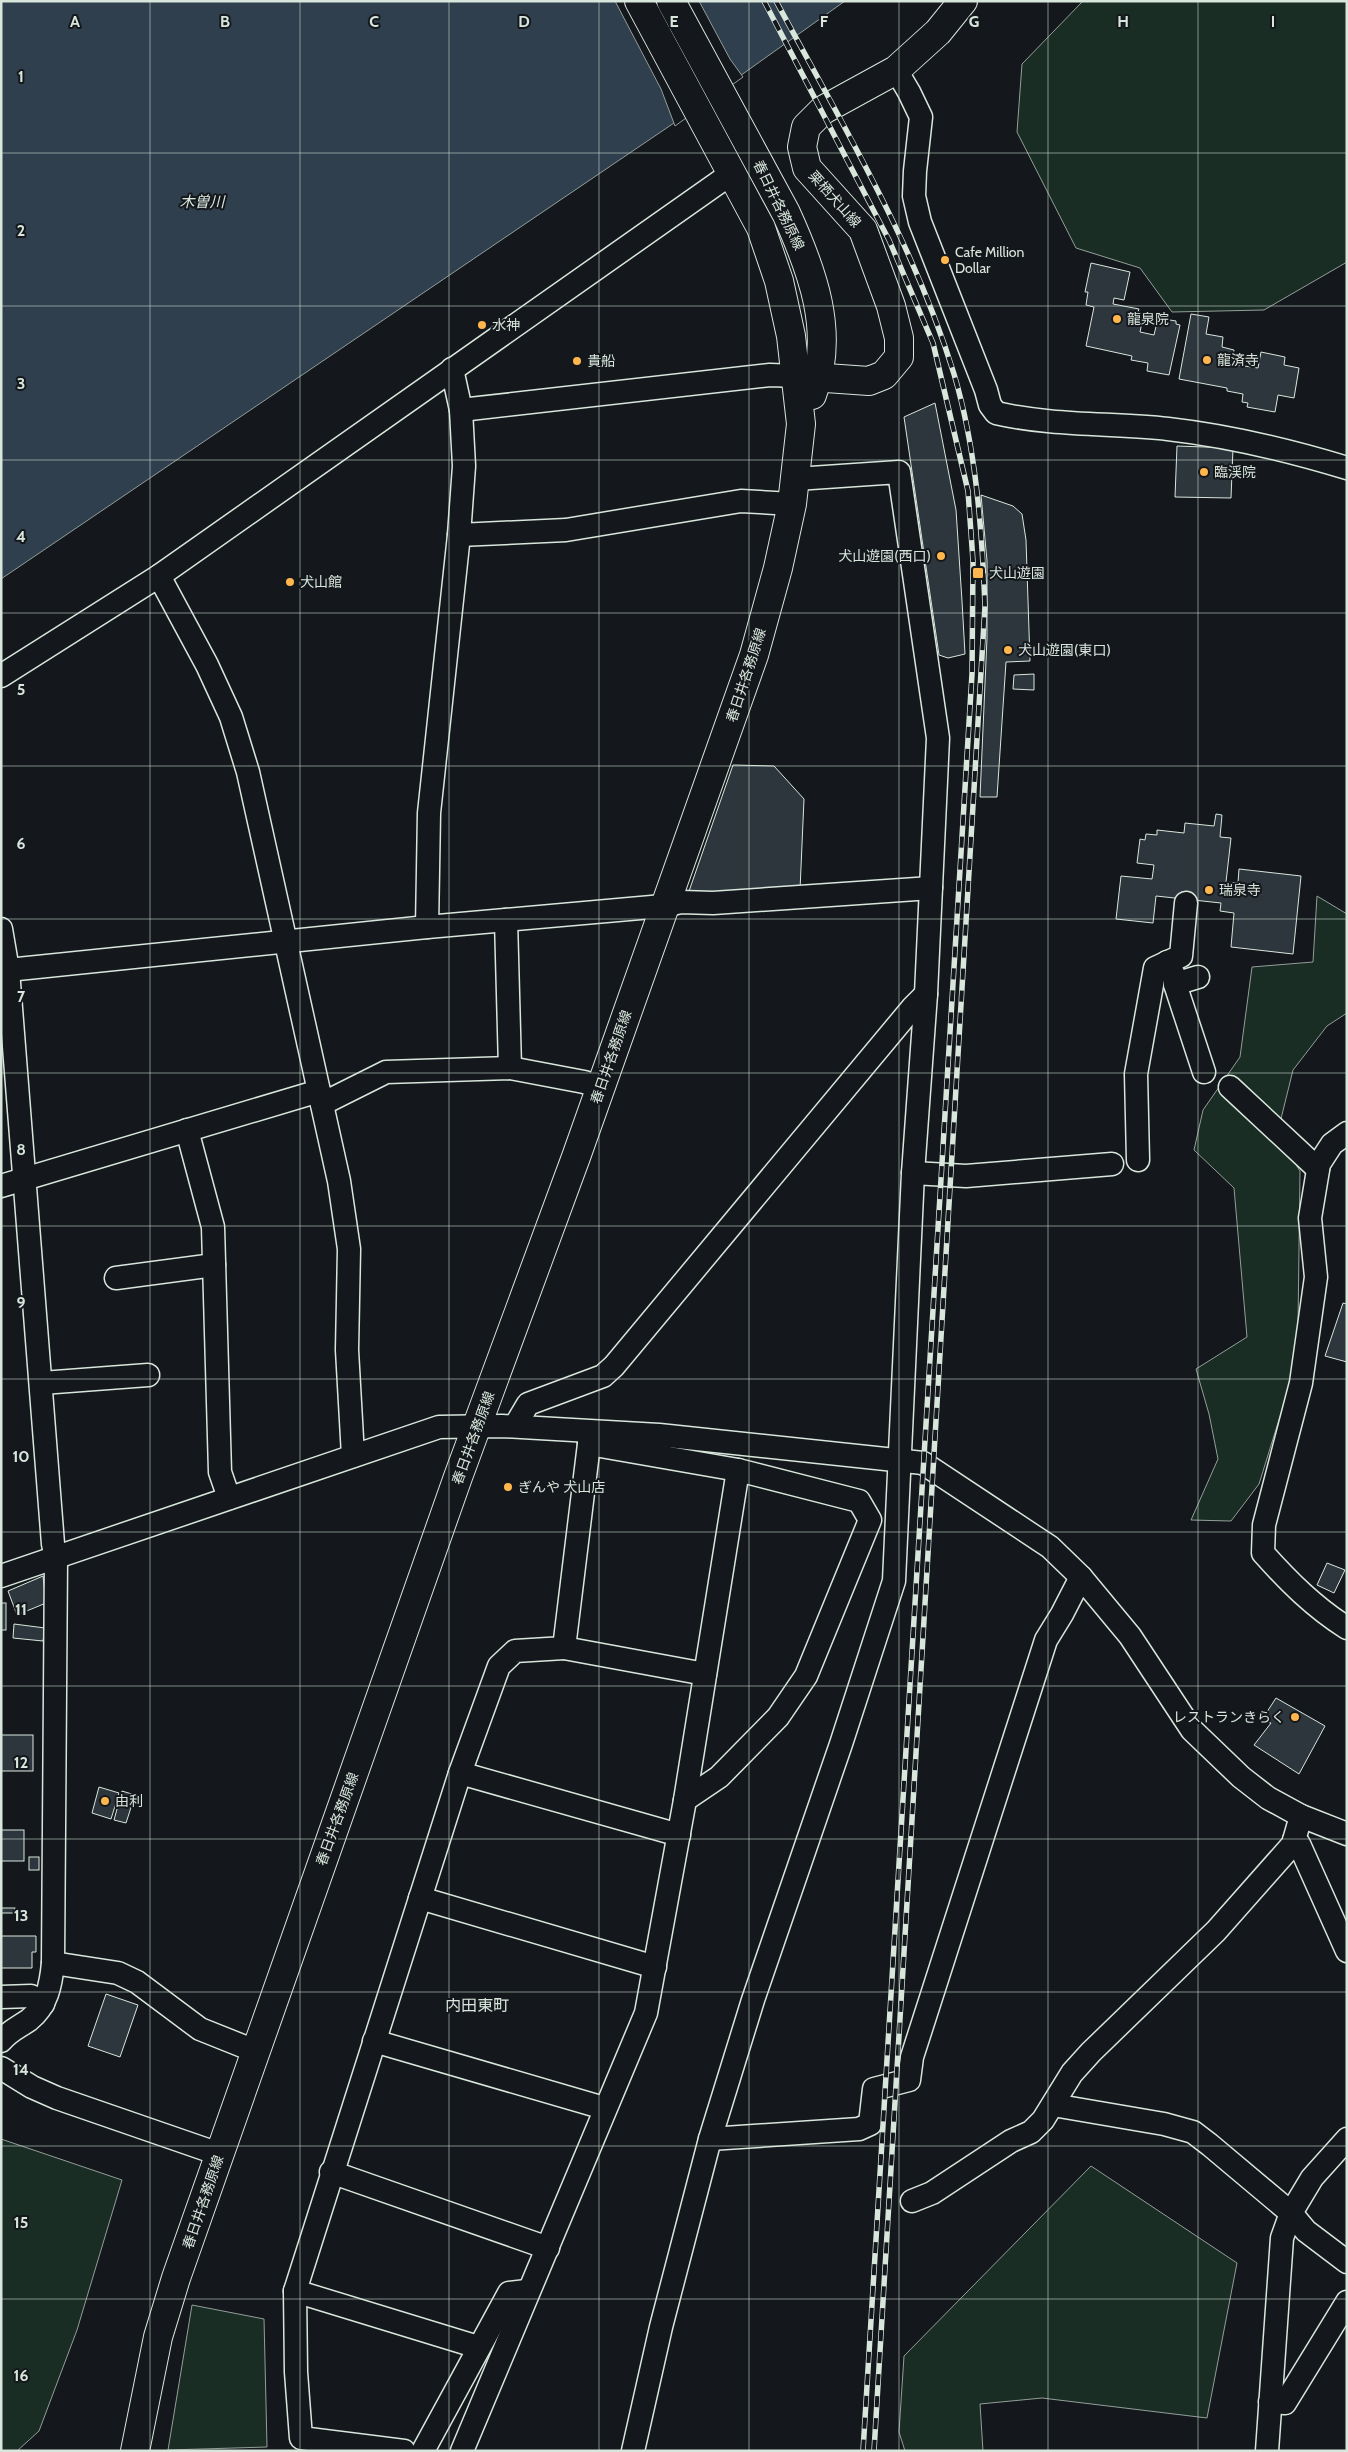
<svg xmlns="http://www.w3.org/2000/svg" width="1348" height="2452" font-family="Cabin,'Noto Sans JP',sans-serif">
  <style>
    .green { fill: #1a2d24; stroke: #939e99 }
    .water { fill: #2f3f4d; stroke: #939e99 }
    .pier { fill: #14181c; stroke: #939e99 }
    .building { fill: #2c363c; stroke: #d8e6dc }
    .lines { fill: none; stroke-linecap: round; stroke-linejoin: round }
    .minor-casing { stroke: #d8e6dc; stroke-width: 25 }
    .major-casing { stroke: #d8e6dc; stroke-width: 30 }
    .minor { stroke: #14181c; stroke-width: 22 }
    .major { stroke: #14181c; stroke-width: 28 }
    .rail-casing { stroke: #d8e6dc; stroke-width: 5.5 }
    .rail { stroke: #14181c; stroke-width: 4; stroke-dasharray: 11; stroke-linecap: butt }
    .grid { fill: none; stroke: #d8e6dc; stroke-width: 1; stroke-opacity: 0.55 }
    .poi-dot { fill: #ffb74d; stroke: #14181c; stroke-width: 2 }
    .labels { text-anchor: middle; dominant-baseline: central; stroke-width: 4; stroke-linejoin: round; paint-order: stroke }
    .street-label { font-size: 14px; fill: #d8e6dc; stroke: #14181c }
    .poi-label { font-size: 14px; fill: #d8e6dc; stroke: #14181c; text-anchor: start }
    .water-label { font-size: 15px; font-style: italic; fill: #d8e6dc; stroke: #14181c }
    .quarter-label { font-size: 16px; fill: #d8e6dc; stroke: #14181c }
    .grid-label { font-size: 16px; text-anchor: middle; font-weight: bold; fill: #d8e6dc; stroke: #14181c; stroke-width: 4; stroke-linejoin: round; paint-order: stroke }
  </style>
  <rect width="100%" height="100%" fill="#14181c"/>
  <g class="green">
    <polygon points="1083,1 1347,1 1347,262 1264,310 1172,312 1140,268 1076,248 1017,132 1022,64"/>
    <polygon points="1317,896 1347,914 1347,1013 1327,1026 1293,1070 1277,1135 1300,1171 1298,1326 1291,1381 1259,1484 1231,1521 1191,1520 1218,1459 1209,1414 1196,1369 1247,1337 1234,1188 1194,1150 1203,1110 1240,1057 1252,967 1313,962"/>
    <polygon points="1,2139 122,2180 77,2330 39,2431 17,2451 1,2451"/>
    <polygon points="1091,2166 1237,2263 1207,2418 1042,2398 980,2404 983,2451 905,2451 899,2432 904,2356"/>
    <polygon points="192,2305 264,2319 267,2447 168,2450"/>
  </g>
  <polygon class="water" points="1,1 845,1 674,123 1,579"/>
  <polygon class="pier" points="615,1 699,1 730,59 743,77 675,126 661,89"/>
  <g class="building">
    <polygon points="1091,263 1130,272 1124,300 1114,298 1113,304 1139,309 1138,312 1144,313 1140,332 1154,335 1158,318 1176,321 1176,324 1180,325 1169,375 1147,371 1148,363 1131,360 1132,356 1086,346 1094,307 1086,305 1088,292 1085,292"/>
    <polygon points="1191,314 1209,317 1206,334 1223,337 1222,347 1234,350 1231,364 1258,368 1261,352 1285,357 1284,365 1299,368 1294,398 1278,395 1275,412 1247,407 1248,403 1242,402 1243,394 1227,391 1227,388 1179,379"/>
    <polygon points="935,403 956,510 962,601 965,654 948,658 939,655 904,417"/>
    <polygon points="1177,446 1233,448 1231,498 1175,497"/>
    <polygon points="981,495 1013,506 1022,514 1026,540 1030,661 1006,662 997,797 980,797 987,638 987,561"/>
    <polygon points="1034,674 1034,690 1013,689 1014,675"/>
    <polygon points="733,765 774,766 804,799 800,890 688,894"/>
    <polygon points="1216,814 1222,815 1220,837 1231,838 1226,882 1238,883 1239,869 1301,876 1293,954 1231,947 1234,913 1220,911 1221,903 1156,896 1153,923 1116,919 1121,876 1152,879 1154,865 1137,863 1140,839 1145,840 1146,834 1157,835 1157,830 1184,833 1185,823 1214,826"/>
    <polygon points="1343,1303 1347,1304 1347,1362 1325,1356"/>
    <polygon points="1327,1563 1345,1570 1334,1593 1317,1585"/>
    <polygon points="43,1576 46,1603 17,1615 8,1591"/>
    <rect x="1" y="1603" width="5" height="27"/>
    <polygon points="14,1624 45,1628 43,1641 13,1638"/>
    <polygon points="1276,1698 1325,1726 1299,1774 1254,1745 1271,1723 1261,1721"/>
    <rect x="1" y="1735" width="32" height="36"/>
    <polygon points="99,1787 119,1793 111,1819 92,1813"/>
    <polygon points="122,1791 135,1795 126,1823 114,1820"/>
    <rect x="1" y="1830" width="23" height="31"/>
    <rect x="29" y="1857" width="10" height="13"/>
    <rect x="1" y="1908" width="14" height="5"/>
    <polygon points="1,1936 36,1936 36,1952 32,1952 32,1968 1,1968"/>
    <polygon points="106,1994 138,2005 120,2057 88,2046"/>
  </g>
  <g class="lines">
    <defs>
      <g id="minor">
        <path d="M896,70L909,92L921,117L915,171L914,196L920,222L986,390L990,405L996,413C1052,426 1111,423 1168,429C1229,436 1288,450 1347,468"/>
        <polyline points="461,410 770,375 797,376"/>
        <polyline points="459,535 566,530 741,501 792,504"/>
        <polyline points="159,576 207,665 231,717 248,772 339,1181 349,1249 347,1350 353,1456"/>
        <polyline points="1,676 159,576 732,173"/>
        <polyline points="506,920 510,1068"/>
        <polyline points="427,927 429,813 459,535 464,466 461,410 452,369"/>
        <path d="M1,929L8,970L53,1544L56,1557L53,1963C51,1984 47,2006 29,2020C19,2027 9,2031 1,2041"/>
        <polyline points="1167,962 1175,977 1175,984 1204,1072"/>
        <polyline points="8,970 427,927 663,906 681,902 713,903 931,888"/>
        <polyline points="1175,984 1198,977"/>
        <polyline points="1230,1087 1318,1169"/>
        <polyline points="322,1104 386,1072 510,1068 584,1082 600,1087"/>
        <polyline points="187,1130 213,1227 220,1472 229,1498"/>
        <path d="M1347,1133L1332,1144L1319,1164L1310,1218L1316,1277L1301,1383L1264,1525L1263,1553C1289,1582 1314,1607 1347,1628"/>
        <polyline points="1138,1160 1136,1074 1155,968 1181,956 1186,903"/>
        <polyline points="913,1173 966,1176 1112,1164"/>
        <polyline points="1,1186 319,1091"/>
        <polyline points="116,1278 214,1265"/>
        <polyline points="42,1383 148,1375"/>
        <polyline points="515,1426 528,1404 603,1376 614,1366 913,1007 926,994"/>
        <polyline points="589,1434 589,1444 738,1470 859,1501 870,1520 806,1676 778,1717 719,1777 685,1800"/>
        <polyline points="1,1576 439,1427 502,1426 659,1435 923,1463 1050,1547 1081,1577 1130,1636 1192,1730 1241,1777 1268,1798 1301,1816 1347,1834"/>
        <polyline points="564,1648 705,1674"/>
        <polyline points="460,1773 679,1835"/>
        <polyline points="1294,1840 1299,1844 1347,1951"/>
        <polyline points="420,1898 655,1967"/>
        <polyline points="53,1963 118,1973 137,1982 200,2029 255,2051"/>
        <polyline points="1,1997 31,1996 43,2004"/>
        <polyline points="374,2041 604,2108"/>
        <polyline points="1,2068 32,2087 57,2098 219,2154"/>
        <polyline points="1053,2105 1164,2124 1193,2132 1210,2145 1291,2213 1306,2231 1347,2262"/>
        <polyline points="710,2139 859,2129 870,2124 874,2089 909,2080 912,2057 1046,1640 1062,1614 1081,1577"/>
        <polyline points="331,2172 548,2248"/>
        <polyline points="912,2201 932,2193 1011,2141 1031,2132 1043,2120 1072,2073 1091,2052 1216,1931 1293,1844 1301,1816"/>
        <polyline points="295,2291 478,2347"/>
        <polyline points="1270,2402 1285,2403 1347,2302"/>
        <polyline points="404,2451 301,2438 296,2372 295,2291 460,1773 499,1666 515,1651 564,1648 589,1444"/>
        <polyline points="423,2451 509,2293 527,2291"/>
        <polyline points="462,2451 646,2013 685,1800 738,1470"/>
        <polyline points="633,2451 661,2327 710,2139 753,2000 841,1744 894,1581 913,1173 926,994 938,738 899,472 796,479"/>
        <polyline points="1267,2451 1282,2238 1291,2213 1312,2178 1347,2139"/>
      </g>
      <g id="major">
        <path d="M671,1L786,213C812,270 836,333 812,395"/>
        <polyline points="797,376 869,381 884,375 899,357 899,338 891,306 863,230 807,168 802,147 806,127 823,110 896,70 938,32 963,1"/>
        <polyline points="135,2451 158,2337 176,2278 458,1477 576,1157 754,655 778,568 792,504 801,424 791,336 779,281 761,228 639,1"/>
      </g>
    </defs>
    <use href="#minor" class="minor-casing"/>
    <use href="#major" class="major-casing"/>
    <use href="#minor" class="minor"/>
    <use href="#major" class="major"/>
    <defs>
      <g id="rail">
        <polyline points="764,1 889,240 933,343 968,491 973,561 972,674 863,2451"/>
        <path d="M776,1C841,122 913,241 954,374C976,448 982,529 985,606L874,2451"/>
      </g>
    </defs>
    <use href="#rail" class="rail-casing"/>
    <use href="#rail" class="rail"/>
  </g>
  <path class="grid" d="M150,1V2451M300,1V2451M449,1V2451M599,1V2451M749,1V2451M899,1V2451M1048,1V2451M1198,1V2451M1,153H1347M1,306H1347M1,460H1347M1,613H1347M1,766H1347M1,919H1347M1,1073H1347M1,1226H1347M1,1379H1347M1,1532H1347M1,1686H1347M1,1839H1347M1,1992H1347M1,2146H1347M1,2299H1347"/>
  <g class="poi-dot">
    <circle cx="945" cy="260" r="5"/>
    <circle cx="1117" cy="319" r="5"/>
    <circle cx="482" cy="325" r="5"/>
    <circle cx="1207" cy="360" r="5"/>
    <circle cx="577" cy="361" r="5"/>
    <circle cx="1204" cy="472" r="5"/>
    <circle cx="941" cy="556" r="5"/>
    <rect x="972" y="567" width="12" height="12" rx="2.5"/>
    <circle cx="290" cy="582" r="5"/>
    <circle cx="1008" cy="650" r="5"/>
    <circle cx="1209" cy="890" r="5"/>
    <circle cx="508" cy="1487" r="5"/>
    <circle cx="1295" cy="1717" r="5"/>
    <circle cx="105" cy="1801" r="5"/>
  </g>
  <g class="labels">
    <g class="street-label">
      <text transform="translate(835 199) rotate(48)">栗栖犬山線</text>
      <text transform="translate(779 205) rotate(64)">春日井各務原線</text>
      <text transform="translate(746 675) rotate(-72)">春日井各務原線</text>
      <text transform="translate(611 1057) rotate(-71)">春日井各務原線</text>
      <text transform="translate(473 1438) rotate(-70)">春日井各務原線</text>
      <text transform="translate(337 1819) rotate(-70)">春日井各務原線</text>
      <text transform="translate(203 2202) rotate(-71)">春日井各務原線</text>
    </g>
    <g class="poi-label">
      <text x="955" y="252">Cafe Million<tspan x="955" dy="16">Dollar</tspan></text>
      <text x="1127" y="319">龍泉院</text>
      <text x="492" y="325">水神</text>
      <text x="1217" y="360">龍済寺</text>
      <text x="587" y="361">貴船</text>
      <text x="1214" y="472">臨渓院</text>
      <text x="931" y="556" text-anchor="end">犬山遊園(西口)</text>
      <text x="989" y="573">犬山遊園</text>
      <text x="300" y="582">犬山館</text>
      <text x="1018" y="650">犬山遊園(東口)</text>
      <text x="1219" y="890">瑞泉寺</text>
      <text x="518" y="1487">ぎんや 犬山店</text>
      <text x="1285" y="1717" text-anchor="end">レストランきらく</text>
      <text x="115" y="1801">由利</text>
    </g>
    <g class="water-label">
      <text x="202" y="202">木曽川</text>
    </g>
    <g class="quarter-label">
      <text x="477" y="2005">内田東町</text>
    </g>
  </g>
  <g class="grid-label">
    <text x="75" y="27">A</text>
    <text x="225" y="27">B</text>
    <text x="374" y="27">C</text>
    <text x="524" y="27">D</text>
    <text x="674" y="27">E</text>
    <text x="824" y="27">F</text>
    <text x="974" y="27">G</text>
    <text x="1123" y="27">H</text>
    <text x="1273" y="27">I</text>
    <text x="21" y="82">1</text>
    <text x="21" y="236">2</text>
    <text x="21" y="389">3</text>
    <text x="21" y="542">4</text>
    <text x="21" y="695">5</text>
    <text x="21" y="849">6</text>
    <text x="21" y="1002">7</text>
    <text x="21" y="1155">8</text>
    <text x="21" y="1308">9</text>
    <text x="21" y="1462">10</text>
    <text x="21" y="1615">11</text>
    <text x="21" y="1768">12</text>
    <text x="21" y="1921">13</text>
    <text x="21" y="2075">14</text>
    <text x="21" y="2228">15</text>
    <text x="21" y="2381">16</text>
  </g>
  <rect width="1348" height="2452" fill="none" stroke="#d8e6dc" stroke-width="5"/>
</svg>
